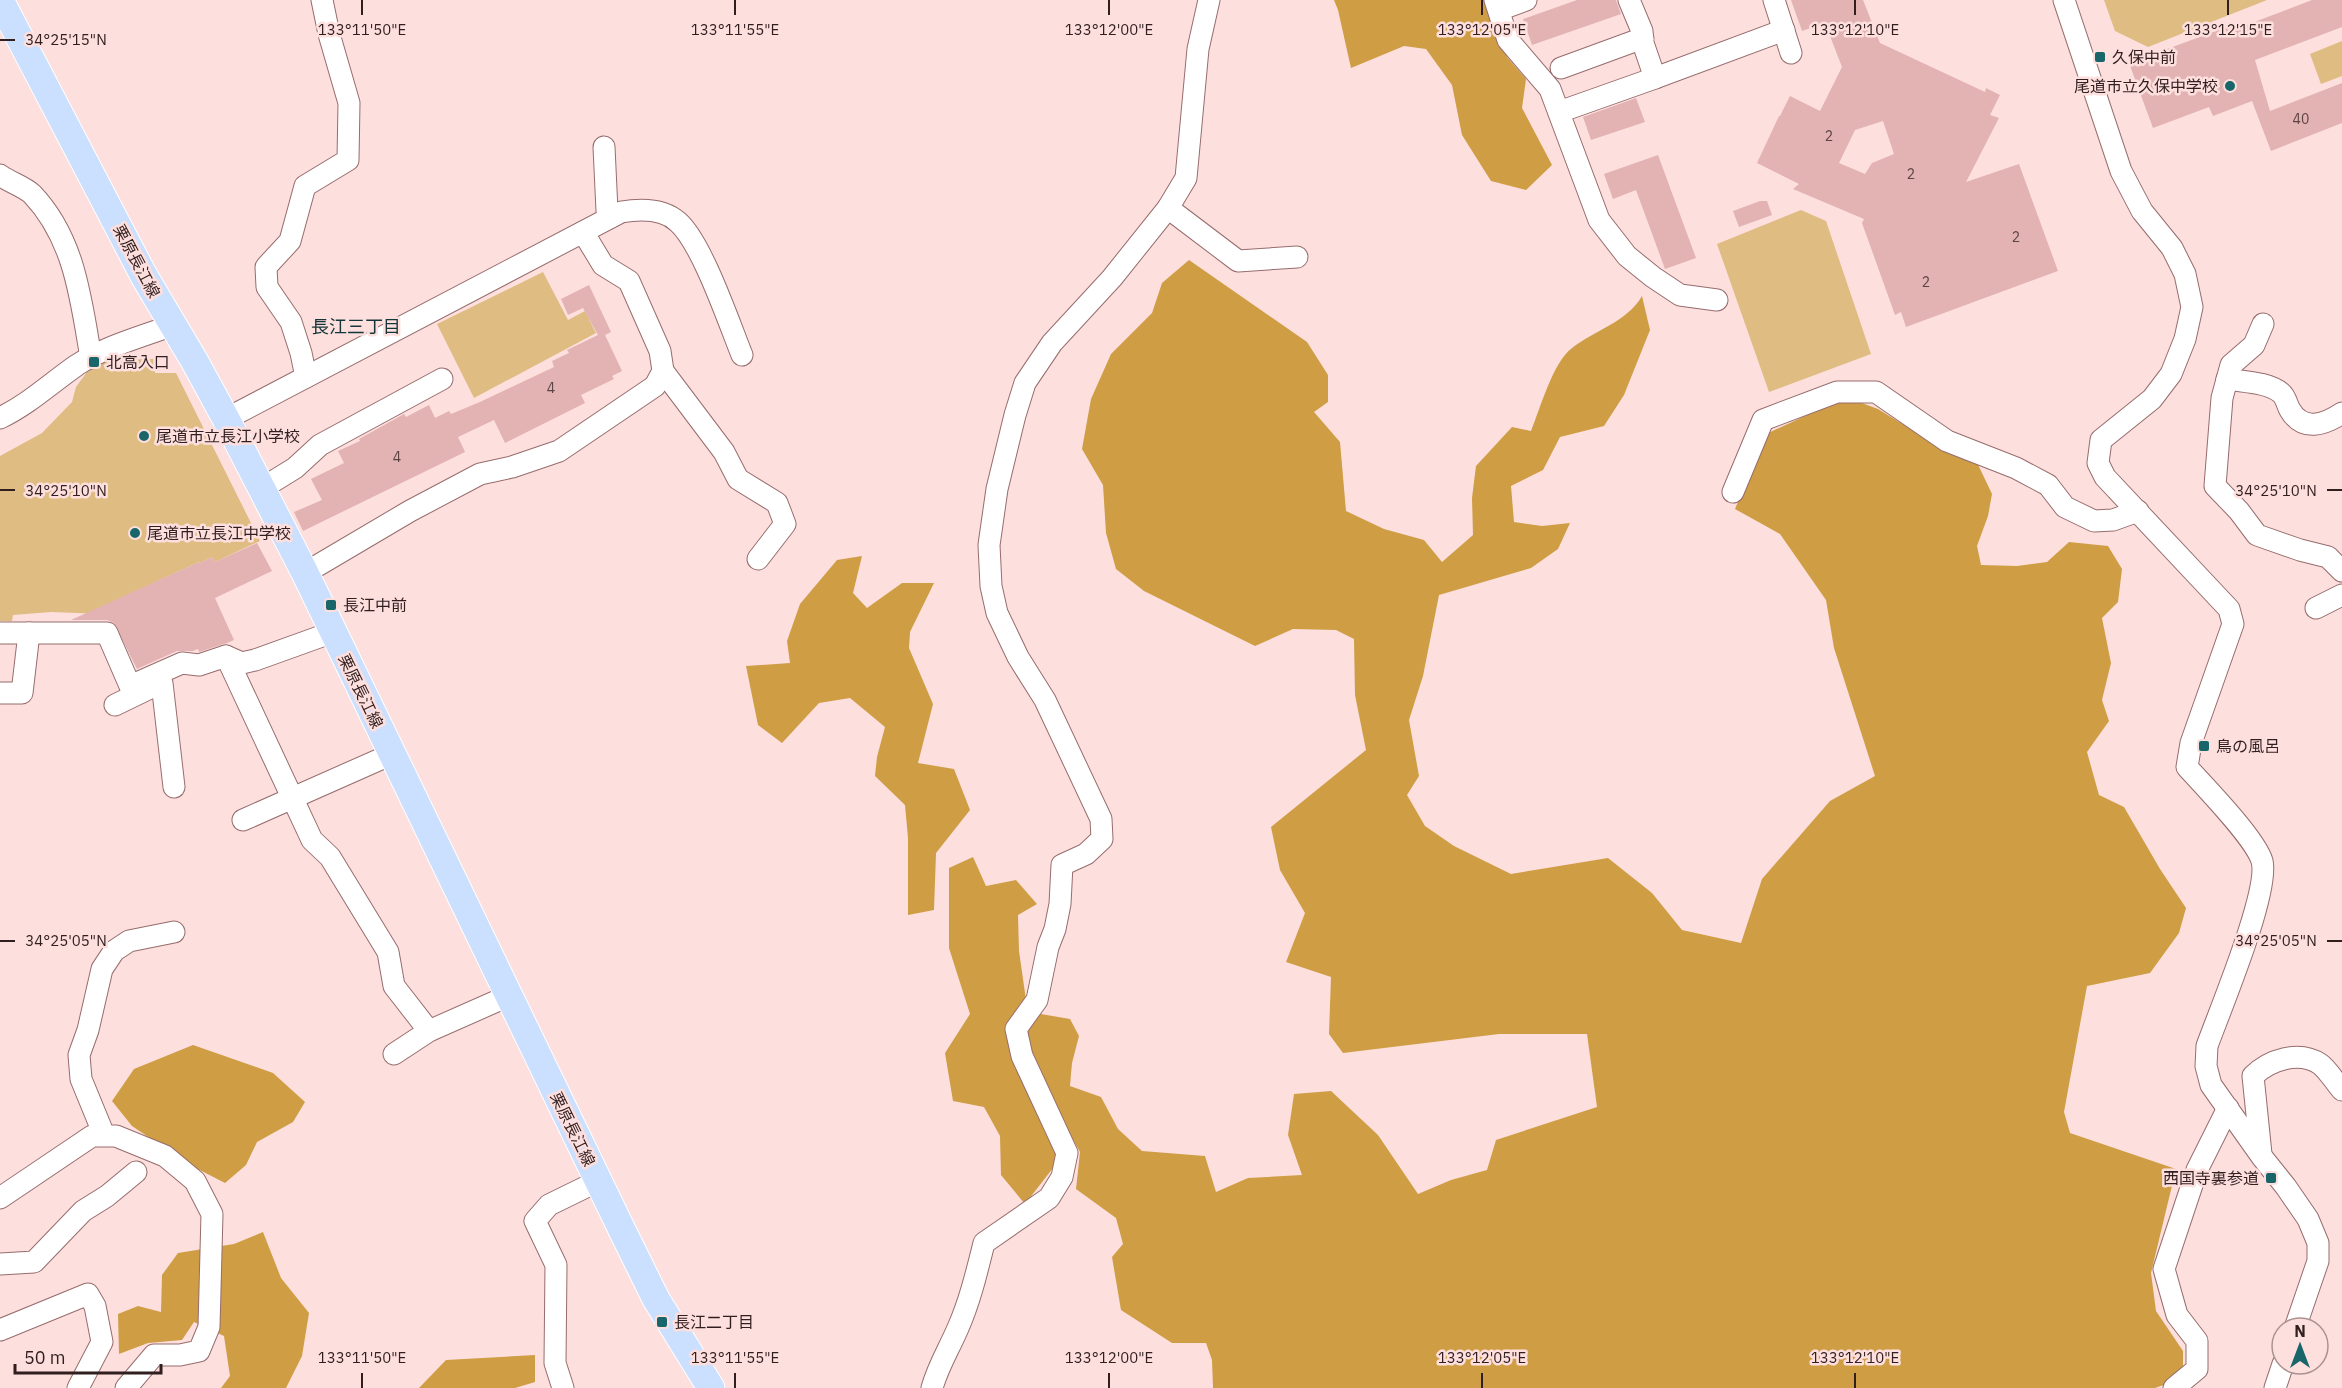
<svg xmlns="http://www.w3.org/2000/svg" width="2342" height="1388" font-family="'IBM Plex Sans','Noto Sans JP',sans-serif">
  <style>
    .green { fill: #dfbc82 }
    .forest { fill: #cf9d44 }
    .building { fill: #e2b3b2; fill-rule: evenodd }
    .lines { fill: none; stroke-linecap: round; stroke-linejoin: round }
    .minor-casing { stroke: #976c6c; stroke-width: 23 }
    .major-casing { stroke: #fff; stroke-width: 29 }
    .minor { stroke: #fff; stroke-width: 21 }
    .major { stroke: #cbdffe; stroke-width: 27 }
    .ticks { fill: none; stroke: #311f1f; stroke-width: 2 }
    .poi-dot { fill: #18666a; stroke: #fddfde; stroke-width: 2 }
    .labels { text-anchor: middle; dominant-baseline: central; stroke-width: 5; stroke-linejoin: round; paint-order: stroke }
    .number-label { font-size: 14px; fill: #5d4444 }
    .poi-label { font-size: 16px; fill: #311f1f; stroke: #fddfde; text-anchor: start }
    .street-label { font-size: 16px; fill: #311f1f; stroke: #fddfde }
    .neighbourhood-label { font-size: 18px; fill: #143638; stroke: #fddfde }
    .ticks-label { font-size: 15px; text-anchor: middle; fill: #311f1f; stroke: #fddfde; stroke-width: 5; stroke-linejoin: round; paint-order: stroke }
  </style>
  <rect width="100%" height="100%" fill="#fddfde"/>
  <g class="green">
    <polygon points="2104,0 2267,0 2148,47 2115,31"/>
    <polygon points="2342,41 2342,76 2321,84 2310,54"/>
    <polygon points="1801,210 1826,221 1871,354 1769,392 1717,244"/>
    <polygon points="543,272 568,320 585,311 596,333 474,398 437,324"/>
    <polygon points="154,359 155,373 176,373 260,541 215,562 212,557 200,563 199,562 101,607 103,614 51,612 13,615 12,621 0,621 0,456 42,433 72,402 76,387 87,372 108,360"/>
  </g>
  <g class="forest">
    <polygon points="1334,0 1487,0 1507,57 1526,79 1522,108 1552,165 1526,190 1491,181 1462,135 1452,85 1426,49 1404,46 1351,68 1338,10"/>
    <path d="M1189,260L1307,342L1328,375V402L1314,412L1340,442L1346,511L1384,529L1424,540L1442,562L1473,535L1472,498L1476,466L1512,427L1531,431C1540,409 1553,362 1572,348C1595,330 1627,322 1642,296L1650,330L1624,395L1604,426L1560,437L1543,470L1511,486L1514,522L1542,526L1570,523L1558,549L1531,568L1439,595L1423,676L1409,720L1419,776L1407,795L1425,826L1454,846L1511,874L1608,858L1652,893L1682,930L1741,943L1762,879L1830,801L1875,776L1834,648L1826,600L1780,534L1735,509L1766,434L1816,411L1851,399L1878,409L1917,433L1972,452L1992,494L1988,516L1977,546L1981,565L2017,566L2047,562L2069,542L2108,546L2122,569L2118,602L2102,618L2111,663L2102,700L2109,721L2087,752L2099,795L2124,807L2160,869L2186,908L2179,933L2150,973L2087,986L2064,1112L2070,1133L2176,1169L2151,1273L2156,1311L2183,1351V1378L2155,1388H1213L1212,1360L1206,1343H1172L1121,1310L1112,1257L1123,1244L1116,1218L1076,1189L1080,1152L1051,1101L1026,1049V1025L1035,1013L1070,1019L1079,1036L1072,1063L1070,1086L1101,1097L1118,1129L1142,1151L1205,1156L1216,1192L1248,1178L1302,1175L1288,1135L1294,1094L1331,1091L1378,1135L1418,1194L1451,1180L1487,1170L1496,1140L1597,1107L1587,1034H1499L1343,1053L1329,1034L1331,977L1286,962L1305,913L1280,870L1271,827L1366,750L1355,695L1354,639L1336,630L1293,629L1255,646L1144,591L1116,569L1106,533L1103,485L1082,449L1091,399L1111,354L1152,313L1162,283Z"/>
    <polygon points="862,556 853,593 867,608 902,583 934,583 910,632 909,648 933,704 918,763 954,769 970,810 936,853 934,910 908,915 908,838 905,805 875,776 877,757 885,727 850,698 819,703 782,743 758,725 746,666 790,663 787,641 800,604 837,560"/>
    <polygon points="973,857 986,886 1016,880 1037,904 1018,915 1019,951 1026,1000 1010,1024 1058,1150 1053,1168 1025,1204 1001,1175 1000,1136 984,1107 953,1101 945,1053 970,1014 949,948 949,868"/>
    <polygon points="193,1045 273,1073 305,1102 293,1122 257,1142 246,1165 225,1183 190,1165 132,1126 112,1101 134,1069"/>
    <polygon points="263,1232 281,1278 309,1313 302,1356 286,1388 221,1388 230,1376 224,1336 194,1322 182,1340 148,1343 119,1354 118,1314 138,1306 161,1312 162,1275 178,1253 234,1244"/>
    <polygon points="535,1355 535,1382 515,1388 419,1388 446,1360"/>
  </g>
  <g class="building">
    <polygon points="1577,0 1616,0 1621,14 1532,45 1523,19"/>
    <path d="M1791,0H1863L1880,43L1985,92L1986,88L2000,95L1990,115L1999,118L1966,182L2019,164L2058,271L1906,327L1901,312L1895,315L1862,223L1864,219L1793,189L1799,184L1757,163L1779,116H1780L1790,96L1820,111L1842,67L1825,23L1802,31ZM1883,121L1894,154L1872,163L1865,174L1839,163L1855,130Z"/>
    <polygon points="2312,0 2342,0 2342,27 2255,60 2270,111 2342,83 2342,123 2271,151 2252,101 2213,116 2209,107 2153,128 2129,63 2235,24 2236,29"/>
    <polygon points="1636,98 1645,122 1591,140 1583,117"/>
    <polygon points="1658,155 1696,258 1665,269 1636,190 1613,199 1604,174"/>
    <polygon points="1760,201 1767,201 1772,215 1739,227 1733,211"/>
    <polygon points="589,285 611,332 605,335 622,371 612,376 614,379 581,395 585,403 505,443 494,420 458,437 465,452 303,531 294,512 322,500 311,479 344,463 338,451 360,441 359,439 404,414 406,417 429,405 435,418 449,411 451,414 480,402 554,367 552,361 569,353 567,350 598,335 583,308 568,315 561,299"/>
    <polygon points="257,543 272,571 215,598 234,640 227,643 199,652 198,649 193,651 177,651 137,669 114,623 107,620 71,620 199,562 200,563 212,557 215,562"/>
  </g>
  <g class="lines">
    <defs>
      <g id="minor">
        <polyline points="1495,0 1508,40 1550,89 1599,220 1627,256 1653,277 1680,295 1717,300"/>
        <polyline points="1774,0 1791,53"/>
        <path d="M2064,0L2121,171L2142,211L2172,248L2185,274L2192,307L2185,339L2171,374L2152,399L2101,440L2098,463L2105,477L2229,609L2233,624L2191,743L2187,767C2205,787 2255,838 2262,861C2270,891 2220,1010 2207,1046L2206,1066L2211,1085L2262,1157L2286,1187L2308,1219L2318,1243V1261L2295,1328"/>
        <polyline points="1499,10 1526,0"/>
        <polyline points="1561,68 1643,38"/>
        <polyline points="1655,78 1784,30"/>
        <polyline points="1559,112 1655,78 1643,43 1642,31 1629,0"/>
        <polyline points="604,147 607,211 611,217"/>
        <path d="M0,175C9,182 23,186 32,194C75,239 81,300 91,358"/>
        <polyline points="1168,208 1238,261 1297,257"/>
        <polyline points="2263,324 2254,345 2231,365 2222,398 2215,486 2239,511 2257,535 2300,550 2328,557 2342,571"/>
        <polyline points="663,371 724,452 738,479 777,503 785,524 758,559"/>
        <polyline points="306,377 301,353 291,322 267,287 266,267 290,241 305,186 348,160 349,103 329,34 322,0"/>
        <path d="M2227,379C2244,382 2268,382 2281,393C2286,397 2287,405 2290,410C2303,432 2324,425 2342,413"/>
        <path d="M0,418C29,404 51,383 77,365C106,346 141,337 173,325"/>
        <path d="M226,419L621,212C639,209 663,208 678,222C702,243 729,323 742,355"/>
        <polyline points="261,489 295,468 320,445 442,379"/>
        <polyline points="1733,492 1763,420 1837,392 1876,392 1947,441 2016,468 2048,485 2065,507 2094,521 2113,520 2138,511"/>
        <polyline points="305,573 410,511 480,474 512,467 559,451 655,386 663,371 660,351 629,281 603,265 583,232"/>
        <polyline points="2316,608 2342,595"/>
        <polyline points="0,633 107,633 130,686 182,663 199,665 226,656 242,663 255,660 333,632"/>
        <polyline points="226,656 312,840 330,857 388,952 394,986 429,1031"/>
        <polyline points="162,683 174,787"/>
        <polyline points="0,693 22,693 29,633"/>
        <polyline points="115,705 152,687"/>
        <polyline points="243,820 392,754"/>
        <polyline points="394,1054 429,1031 508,996"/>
        <polyline points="104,1135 81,1079 79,1055 88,1030 102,969 114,951 129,941 174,932"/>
        <path d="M2261,1154L2253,1076C2269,1060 2299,1050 2320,1064C2328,1070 2335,1082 2342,1090"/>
        <polyline points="0,1198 92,1136 116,1136 165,1156 195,1181 212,1214 209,1327 199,1351 180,1355 154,1355 126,1388"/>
        <polyline points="0,1264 34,1262 83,1211 107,1196 136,1172"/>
        <polyline points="0,1330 88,1294 95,1306 102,1342 78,1388"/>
        <polyline points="563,1388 555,1363 556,1265 535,1221 549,1205 598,1181"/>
        <path d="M932,1388C938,1366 949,1349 958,1328C970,1301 977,1271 984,1243L1049,1198L1062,1177L1067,1153L1022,1056L1016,1029L1037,1000L1048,947L1055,929L1060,904L1062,865L1086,854L1102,839L1101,819L1045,700L1018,657L997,613L991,586L989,545L997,489L1015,415L1025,383L1052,343L1112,278L1168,208L1186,178L1198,49L1209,0"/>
        <polyline points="2174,1388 2197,1369 2197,1341 2177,1315 2164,1269 2197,1170 2228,1108"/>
        <polyline points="2275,1388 2283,1364"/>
      </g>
      <polyline id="major" points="0,0 144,276 195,362 226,419 305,573 622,1230 656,1299 711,1388"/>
    </defs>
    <use href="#minor" class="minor-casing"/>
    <use href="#major" class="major-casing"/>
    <use href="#minor" class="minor"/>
    <use href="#major" class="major"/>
  </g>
  <path class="ticks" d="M362,0V15M735,0V15M1109,0V15M1482,0V15M1855,0V15M2228,0V15M0,40H15M0,490H15M2327,490H2342M0,941H15M2327,941H2342M362,1373V1388M735,1373V1388M1109,1373V1388M1482,1373V1388M1855,1373V1388"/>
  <g class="poi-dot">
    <rect x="2094" y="51" width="12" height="12" rx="3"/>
    <circle cx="2230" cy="86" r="6"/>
    <rect x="88" y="356" width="12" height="12" rx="3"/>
    <circle cx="144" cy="436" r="6"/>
    <circle cx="135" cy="533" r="6"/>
    <rect x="325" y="599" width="12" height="12" rx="3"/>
    <rect x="2198" y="740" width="12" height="12" rx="3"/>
    <rect x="2265" y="1172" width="12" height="12" rx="3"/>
    <rect x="656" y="1316" width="12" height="12" rx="3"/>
  </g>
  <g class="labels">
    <g class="number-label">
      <text x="2301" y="119">40</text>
      <text x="1829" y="136">2</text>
      <text x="1911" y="174">2</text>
      <text x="2016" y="237">2</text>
      <text x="1926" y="282">2</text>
      <text x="551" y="388">4</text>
      <text x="397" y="457">4</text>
    </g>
    <g class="poi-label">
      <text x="2112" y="57">久保中前</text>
      <text x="2218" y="86" text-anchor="end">尾道市立久保中学校</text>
      <text x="106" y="362">北高入口</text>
      <text x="156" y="436">尾道市立長江小学校</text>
      <text x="147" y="533">尾道市立長江中学校</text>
      <text x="343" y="605">長江中前</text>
      <text x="2216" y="746">鳥の風呂</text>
      <text x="2259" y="1178" text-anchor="end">西国寺裏参道</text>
      <text x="674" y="1322">長江二丁目</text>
    </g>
    <g class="street-label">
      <text transform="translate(137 261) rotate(62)">栗原長江線</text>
      <text transform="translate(361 691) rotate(64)">栗原長江線</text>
      <text transform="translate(573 1129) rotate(64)">栗原長江線</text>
    </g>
    <g class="neighbourhood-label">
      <text x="356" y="326">長江三丁目</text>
    </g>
  </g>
  <g class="ticks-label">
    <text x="362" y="35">133°11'50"E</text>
    <text x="735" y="35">133°11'55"E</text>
    <text x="1109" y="35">133°12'00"E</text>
    <text x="1482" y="35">133°12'05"E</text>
    <text x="1855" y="35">133°12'10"E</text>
    <text x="2228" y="35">133°12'15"E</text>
    <text x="66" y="45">34°25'15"N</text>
    <text x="66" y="496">34°25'10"N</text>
    <text x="2276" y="496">34°25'10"N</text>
    <text x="66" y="946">34°25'05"N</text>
    <text x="2276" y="946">34°25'05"N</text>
    <text x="362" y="1363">133°11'50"E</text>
    <text x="735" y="1363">133°11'55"E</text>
    <text x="1109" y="1363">133°12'00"E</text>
    <text x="1482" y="1363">133°12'05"E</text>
    <text x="1855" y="1363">133°12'10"E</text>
  </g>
  <g transform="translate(2300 1346)"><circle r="28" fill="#fddfde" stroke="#ab9292" stroke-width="1.5"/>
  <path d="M0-4.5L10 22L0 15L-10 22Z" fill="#18666a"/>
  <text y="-9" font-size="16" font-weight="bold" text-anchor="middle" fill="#311f1f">N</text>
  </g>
  <path d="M15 1364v9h146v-9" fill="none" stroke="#311f1f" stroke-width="3"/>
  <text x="24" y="1364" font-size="18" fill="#311f1f" stroke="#fddfde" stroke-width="4.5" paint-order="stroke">50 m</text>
</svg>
